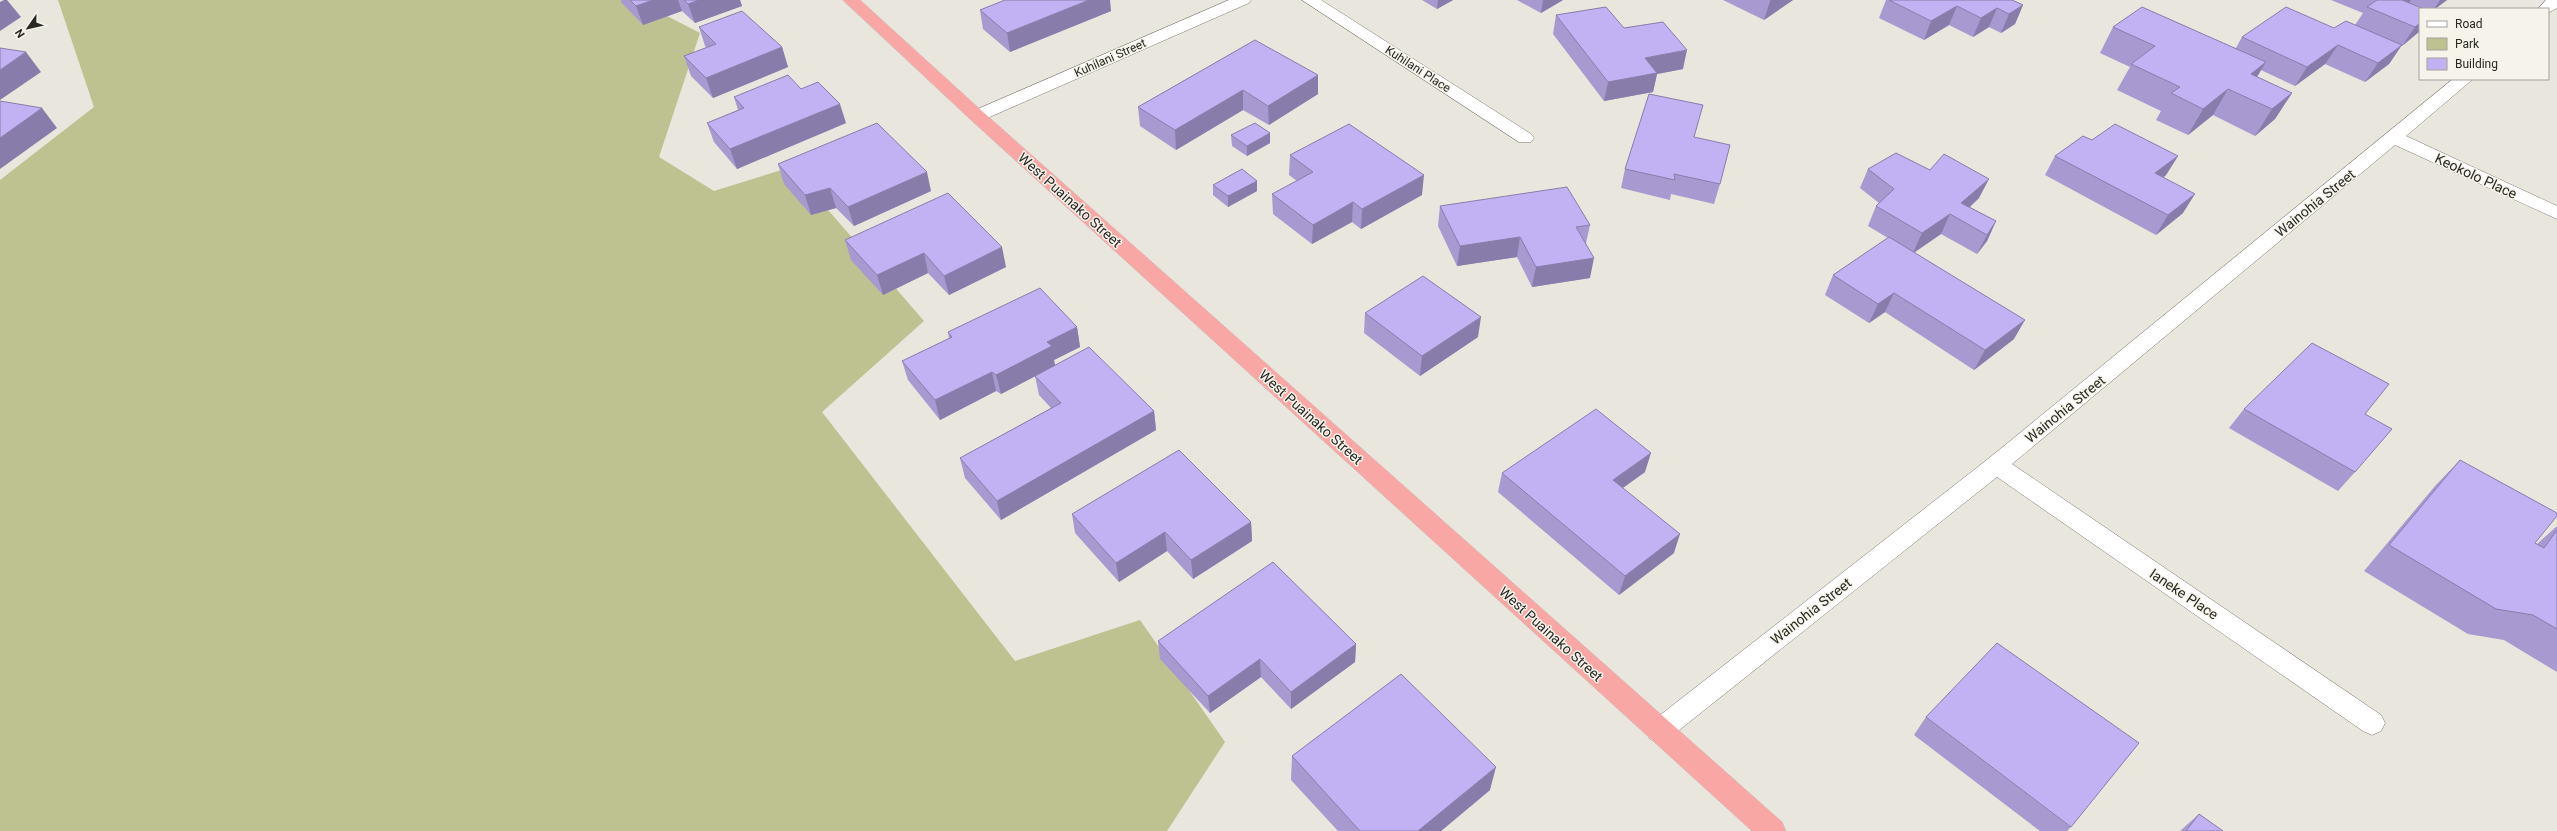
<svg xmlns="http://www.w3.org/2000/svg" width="2557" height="831" font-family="Roboto,sans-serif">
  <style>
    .green { fill: #bec190 }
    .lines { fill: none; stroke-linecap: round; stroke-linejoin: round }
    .minor-casing { stroke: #7a7870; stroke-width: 1 }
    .highway-casing { stroke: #c3c3c2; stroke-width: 1 }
    .minor { fill: #fff; fill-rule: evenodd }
    .highway { fill: #f9a7a4; fill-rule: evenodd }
    .wall { fill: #a899d1 }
    .shaded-wall { fill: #887daa }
    .building { fill: #c3b2f3; stroke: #887daa }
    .labels { text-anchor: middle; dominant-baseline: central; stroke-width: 3; stroke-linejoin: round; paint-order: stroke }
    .far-street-label { font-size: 12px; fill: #282824; stroke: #f5f3ea }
    .street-label { font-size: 14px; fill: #282824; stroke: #f5f3ea }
  </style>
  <rect width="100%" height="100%" fill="#e8e6dd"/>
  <polygon class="green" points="58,0 636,0 700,33 659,157 714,191 791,167 924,321 822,412 1015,661 1140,620 1225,742 1167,831 0,831 0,180 94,107"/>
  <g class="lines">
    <defs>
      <g id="minor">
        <polygon points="1229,0 1251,0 1249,3 983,120 971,120 968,116 971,112"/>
        <polygon points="1302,0 1321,0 1531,134 1534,138 1531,142 1519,142"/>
        <polygon points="2546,0 2557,0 2557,8 2548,13 2548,9 2538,9"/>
        <polygon points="2453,79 2473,79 2406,136 2557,206 2557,219 2395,145 2012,464 2381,715 2385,723 2381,731 2372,735 2363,731 1997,477 1668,739 1659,743 1650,739 1646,731 1650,723 1988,459"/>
      </g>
      <polygon id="highway" points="843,0 860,0 983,112 1782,822 1786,831 1752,831 971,120"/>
    </defs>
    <use href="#minor" class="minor-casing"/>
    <use href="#highway" class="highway-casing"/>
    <use href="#minor" class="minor"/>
    <use href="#highway" class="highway"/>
  </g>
  <g class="wall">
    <polygon points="621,0 740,0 742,6 695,23 682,11 643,25 621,2"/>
    <polygon points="1422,0 1453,0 1437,9"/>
    <polygon points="1517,0 1563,0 1541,13"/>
    <polygon points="1723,0 1793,0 1764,20"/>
    <polygon points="1886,0 2012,0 2023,5 2015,24 2001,33 1989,27 1973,37 1949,25 1924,40 1879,18"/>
    <polygon points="2331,0 2447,0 2435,9 2425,9 2409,3 2420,9 2420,31 2402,46 2401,46 2389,64 2365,82 2325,64 2295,86 2261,70 2257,77 2292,93 2275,119 2255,136 2213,115 2188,135 2156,120 2161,111 2117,90 2130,67 2100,53 2113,27 2236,48 2242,37 2334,28 2355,25 2363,13"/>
    <polygon points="980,10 1111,11 1010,52 983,29"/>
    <polygon points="1556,15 1624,28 1683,69 1657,74 1653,92 1604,101 1553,34"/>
    <polygon points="699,27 782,47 788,67 713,98 691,76 684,56 707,48 705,46"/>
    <polygon points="1255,40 1318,94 1269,125 1243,110 1176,150 1140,126 1138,107"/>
    <polygon points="801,89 846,123 737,169 714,142 707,123 738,110 734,97"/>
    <polygon points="1231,135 1270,143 1247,156 1232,146"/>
    <polygon points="1694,137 1720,184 1714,204 1671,194 1670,200 1621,188 1625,169"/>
    <polygon points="2092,140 2178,156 2166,175 2163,178 2183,213 2156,235 2045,175 2055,156"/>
    <polygon points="1290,155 1422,195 1361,229 1352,222 1312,244 1273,214 1272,194 1297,181 1289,175"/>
    <polygon points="778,164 931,191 854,226 836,208 811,215 784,184"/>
    <polygon points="1868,169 1979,198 1970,207 1996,221 1987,241 1977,254 1941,234 1914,253 2014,339 1974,370 1885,312 1869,323 1825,295 1833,275 1888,238 1868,226 1876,206 1879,203 1860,188"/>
    <polygon points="1213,185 1257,191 1228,207 1213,195"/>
    <polygon points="1440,206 1590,225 1586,243 1590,278 1532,287 1517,257 1457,266 1438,226"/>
    <polygon points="845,240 1006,267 949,295 928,273 883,295 851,260"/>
    <polygon points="1365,313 1478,337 1420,376 1364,333"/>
    <polygon points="1077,327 1080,347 1054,360 1055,365 1154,411 1156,430 1001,520 965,478 960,458 1051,408 1039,395 1035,376 1001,394 996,391 940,420 908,380 902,361 949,339 948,332"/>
    <polygon points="2244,409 2365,414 2355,472 2338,491 2229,428"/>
    <polygon points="2460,460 2535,543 2537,544 2557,526 2557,672 2504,640 2468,634 2364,571 2435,486"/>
    <polygon points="1645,472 1623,488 1674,553 1619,595 1498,492 1502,473"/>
    <polygon points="1072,514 1251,522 1252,541 1193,579 1167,551 1119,582 1075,533"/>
    <polygon points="1158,641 1356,644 1355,662 1291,709 1261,677 1210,713 1160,659"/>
    <polygon points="1926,717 2071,827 2067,831 2040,831 1914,735"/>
    <polygon points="1292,756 1490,790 1441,831 1338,831 1291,780"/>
    <polygon points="2199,814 2223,831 2180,831"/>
  </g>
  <g class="shaded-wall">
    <polygon points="4,0 7,0 21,17 0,31 0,2"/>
    <polygon points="653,0 678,0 682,11 643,25 636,6"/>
    <polygon points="699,0 740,0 742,6 695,23 688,4"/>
    <polygon points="1089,0 1110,0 1111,11 1010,52 1007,33"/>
    <polygon points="1438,0 1453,0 1437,9"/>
    <polygon points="1543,0 1563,0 1541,13"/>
    <polygon points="1771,0 1793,0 1764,20 1770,1"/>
    <polygon points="2401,0 2411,0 2409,3 2391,17"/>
    <polygon points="2440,0 2447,0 2435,9 2434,9"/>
    <polygon points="2023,5 2015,24 2001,33 2009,14"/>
    <polygon points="1957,6 1949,25 1924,40 1931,21"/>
    <polygon points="1997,8 1989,27 1973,37 1981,18"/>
    <polygon points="2420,23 2420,31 2402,46 2415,27"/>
    <polygon points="2338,45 2325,64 2295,86 2307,67"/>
    <polygon points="2402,45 2389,64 2365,82 2378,63"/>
    <polygon points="782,47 788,67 713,98 706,78"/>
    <polygon points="1687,50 1683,69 1657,74 1653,92 1604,101 1608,82 1645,58"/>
    <polygon points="26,52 41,72 0,100 0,70"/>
    <polygon points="2266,62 2250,88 2251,74"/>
    <polygon points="1318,75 1318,94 1269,125 1268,106"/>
    <polygon points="2228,89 2213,115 2188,135 2203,109"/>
    <polygon points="1243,90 1243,110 1176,150 1175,130"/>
    <polygon points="2292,93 2275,119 2255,136 2272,109"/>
    <polygon points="840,104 846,123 737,169 730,149"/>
    <polygon points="42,108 57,128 0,169 0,138"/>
    <polygon points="1270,133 1270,143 1247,156 1247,146"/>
    <polygon points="2178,156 2166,175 2143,193 2155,173"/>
    <polygon points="927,172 931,191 854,226 848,207"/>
    <polygon points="1424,175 1422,195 1361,229 1362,209"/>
    <polygon points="1989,179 1979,198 1957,218 1961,203"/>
    <polygon points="1257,181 1257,191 1228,207 1228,196"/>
    <polygon points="830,188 836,208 811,215 805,195"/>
    <polygon points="2195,194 2183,213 2156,235 2168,215"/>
    <polygon points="1353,202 1352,222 1312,244 1313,225"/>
    <polygon points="1950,214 1941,234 1913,253 1922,233"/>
    <polygon points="1996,221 1987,241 1977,254 1987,235"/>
    <polygon points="1520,237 1517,257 1457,266 1460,246"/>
    <polygon points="1002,247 1006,267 949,295 944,276"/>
    <polygon points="924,253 928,273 883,295 877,275"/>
    <polygon points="1594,258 1590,278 1532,287 1536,267"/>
    <polygon points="1894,293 1885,312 1869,323 1878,304"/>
    <polygon points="1481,317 1478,337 1420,376 1422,356"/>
    <polygon points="2025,320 2014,339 1974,370 1985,350"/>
    <polygon points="1077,327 1080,347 1054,360 1055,366 1001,394 996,375 1047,342"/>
    <polygon points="992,372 996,391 940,420 935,400"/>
    <polygon points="1154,411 1156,430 1001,520 997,501"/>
    <polygon points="1651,453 1645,472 1607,499 1613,480"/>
    <polygon points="1251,522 1252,541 1193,579 1191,560"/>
    <polygon points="1165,532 1167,551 1119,582 1116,563"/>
    <polygon points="1680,534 1674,553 1619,595 1625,576"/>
    <polygon points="1356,644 1355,662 1291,709 1291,692"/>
    <polygon points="1260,659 1261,677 1210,713 1208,696"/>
    <polygon points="1496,767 1490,790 1441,831 1418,831"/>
  </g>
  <g class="building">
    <polygon points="630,0 653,0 636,6"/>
    <polygon points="684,0 699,0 688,4"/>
    <polygon points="1005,0 1089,0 1007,33 980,10"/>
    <polygon points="1889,0 2012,0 2023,5 2009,14 1997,8 1981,18 1957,6 1931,21"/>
    <polygon points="2377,0 2402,0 2424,9 2420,9 2420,23 2415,27 2367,7"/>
    <polygon points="1606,7 1624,28 1663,22 1687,50 1645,58 1657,73 1608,82 1556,15"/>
    <polygon points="2142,7 2266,62 2251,74 2292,93 2272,109 2228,89 2203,109 2171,93 2180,87 2131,64 2155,46 2113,27"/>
    <polygon points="2286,7 2334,28 2346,21 2402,45 2378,63 2338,45 2307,67 2242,37"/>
    <polygon points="742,11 782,47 706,78 684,56 716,44 699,27"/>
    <polygon points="1255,40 1318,75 1268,106 1243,90 1175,130 1138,107"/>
    <polygon points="0,48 26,52 0,70"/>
    <polygon points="788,75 801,89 818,82 840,104 730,149 707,123 744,108 734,97"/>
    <polygon points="1649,94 1703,105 1694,137 1730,145 1720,184 1674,174 1675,180 1625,169"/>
    <polygon points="0,101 42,108 0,138"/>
    <polygon points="877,123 927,172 848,207 830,188 805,195 778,164"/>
    <polygon points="1255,123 1270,133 1247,146 1231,135"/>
    <polygon points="1349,124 1424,175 1362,209 1353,202 1313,225 1272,194 1313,172 1290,155"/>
    <polygon points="2115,124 2178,156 2155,173 2195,194 2168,215 2055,156 2083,136 2092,140"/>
    <polygon points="1896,153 1930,170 1944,154 1989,179 1961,203 1996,221 1987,235 1950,214 1922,233 1876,206 1894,189 1868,169"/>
    <polygon points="1242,169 1257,181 1228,196 1213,185"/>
    <polygon points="1567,187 1590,225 1576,227 1594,258 1536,267 1520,237 1460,246 1440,206"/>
    <polygon points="948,193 1002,247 944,276 924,253 877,275 845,240"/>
    <polygon points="1889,237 2025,320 1985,350 1894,293 1878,304 1833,275"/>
    <polygon points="1423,276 1481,317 1422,356 1365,313"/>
    <polygon points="1040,288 1077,327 1047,342 1052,346 996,375 992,372 935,400 902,361 952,337 948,332"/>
    <polygon points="2312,343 2389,384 2365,414 2392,429 2355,472 2244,409"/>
    <polygon points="1089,347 1154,411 997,501 960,458 1061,403 1035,376"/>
    <polygon points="1596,409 1651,453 1613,480 1680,534 1625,576 1502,473"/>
    <polygon points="1179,450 1251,522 1191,560 1165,532 1116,563 1072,514"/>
    <polygon points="2460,460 2557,513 2557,516 2535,543 2544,548 2557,530 2557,629 2533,615 2496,609 2389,545"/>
    <polygon points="1273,562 1356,644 1291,692 1260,659 1208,696 1158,641"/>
    <polygon points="1997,643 2139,743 2071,827 1926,717"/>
    <polygon points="1401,674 1496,767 1418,831 1360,831 1292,756"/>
    <polygon points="2199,814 2223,831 2186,831"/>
  </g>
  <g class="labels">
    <g class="far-street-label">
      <text transform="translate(1110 58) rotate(-24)">Kuhilani Street</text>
      <text transform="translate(1418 69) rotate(33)">Kuhilani Place</text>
    </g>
    <g class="street-label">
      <text transform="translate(2476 176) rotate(25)">Keokolo Place</text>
      <text transform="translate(1070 200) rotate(42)">West Puainako Street</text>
      <text transform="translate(2315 203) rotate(-39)">Wainohia Street</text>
      <text transform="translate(2065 409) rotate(-39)">Wainohia Street</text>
      <text transform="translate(1311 417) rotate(42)">West Puainako Street</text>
      <text transform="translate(2184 594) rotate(34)">Ianeke Place</text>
      <text transform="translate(1811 611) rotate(-38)">Wainohia Street</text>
      <text transform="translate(1551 634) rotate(42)">West Puainako Street</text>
    </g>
  </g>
  <rect x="2419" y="8" width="130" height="72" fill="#f5f3ea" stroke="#a3a29b"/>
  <rect x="2427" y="21" width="20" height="6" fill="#ffffff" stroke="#a3a29b"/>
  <text x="2455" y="28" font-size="12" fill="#282824">Road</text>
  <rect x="2427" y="38" width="20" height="12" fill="#bec190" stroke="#a3a29b"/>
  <text x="2455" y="48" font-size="12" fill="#282824">Park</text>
  <rect x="2427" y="58" width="20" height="12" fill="#c3b2f3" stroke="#a3a29b"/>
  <text x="2455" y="68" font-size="12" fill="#282824">Building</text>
  <g transform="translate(28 28) rotate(236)" stroke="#f5f3ea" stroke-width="3" paint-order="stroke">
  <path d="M0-3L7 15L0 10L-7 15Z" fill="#282824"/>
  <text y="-6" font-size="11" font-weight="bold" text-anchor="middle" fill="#282824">N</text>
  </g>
</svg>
